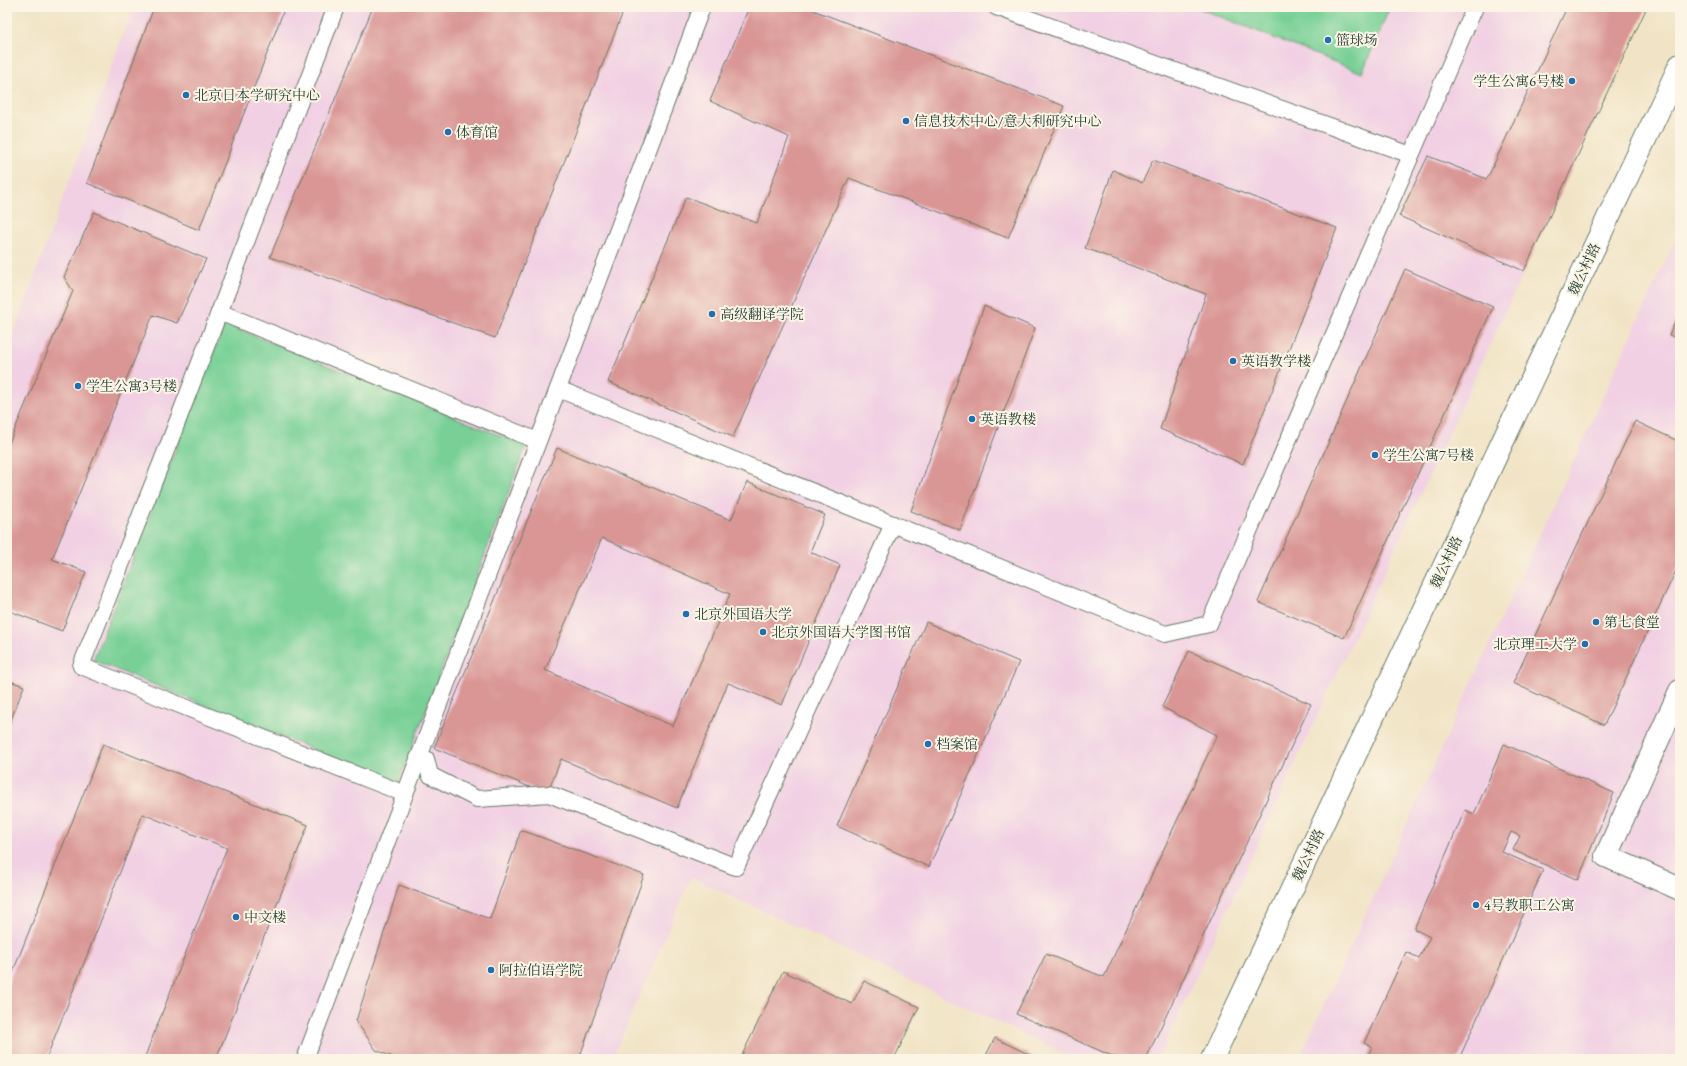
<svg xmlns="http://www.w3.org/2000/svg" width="1687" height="1066" font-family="'EB Garamond','Noto Serif SC',serif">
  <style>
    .built { fill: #f1d0e3 }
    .green { fill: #78d096; stroke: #4c8665 }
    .building { fill: #d99694; fill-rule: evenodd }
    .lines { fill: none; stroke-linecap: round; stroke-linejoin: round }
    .service-casing { stroke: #687767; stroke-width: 18 }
    .minor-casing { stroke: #687767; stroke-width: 24 }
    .tertiary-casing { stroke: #687767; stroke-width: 24 }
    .service { stroke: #fff; stroke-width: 16 }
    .minor { stroke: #fff; stroke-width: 22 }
    .tertiary { stroke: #fff; stroke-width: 22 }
    .poi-dot { fill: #1f6fb2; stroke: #fcf5e5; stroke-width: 1.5 }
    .labels { text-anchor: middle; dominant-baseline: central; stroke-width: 4; stroke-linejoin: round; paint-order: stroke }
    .poi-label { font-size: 14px; fill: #1f3d34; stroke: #fcf5e5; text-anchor: start }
    .street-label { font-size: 14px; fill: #1f3d34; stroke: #fcf5e5 }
  </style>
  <rect width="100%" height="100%" fill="#fcf5e5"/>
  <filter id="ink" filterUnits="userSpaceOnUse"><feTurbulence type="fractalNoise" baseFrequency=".025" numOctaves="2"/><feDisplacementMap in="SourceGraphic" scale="8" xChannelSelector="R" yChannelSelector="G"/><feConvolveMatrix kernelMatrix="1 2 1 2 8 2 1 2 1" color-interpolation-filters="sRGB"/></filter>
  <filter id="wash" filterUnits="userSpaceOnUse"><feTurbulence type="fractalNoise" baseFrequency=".012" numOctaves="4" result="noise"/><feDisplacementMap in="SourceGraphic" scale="16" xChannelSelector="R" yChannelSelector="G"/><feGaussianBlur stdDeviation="0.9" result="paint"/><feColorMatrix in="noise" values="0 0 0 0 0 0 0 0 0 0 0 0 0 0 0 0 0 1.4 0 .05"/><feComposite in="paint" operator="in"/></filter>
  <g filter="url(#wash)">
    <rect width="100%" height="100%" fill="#f1e4c6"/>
    <g class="built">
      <polygon points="133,7 1647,7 1158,1059 1076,1059 691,877 612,1059 7,1059 7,351"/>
      <polygon points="1680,229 1680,1059 1299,1059"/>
    </g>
    <g class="green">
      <polygon points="1196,7 1390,7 1362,73"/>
      <polygon points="225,324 526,446 398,784 93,660"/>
    </g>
    <g id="blocks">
      <g class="building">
        <polygon points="154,7 285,7 199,230 87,183"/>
        <polygon points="373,7 625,7 495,338 270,257"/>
        <polygon points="749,7 805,7 1064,106 1008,238 849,178 733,437 608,382 686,197 757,223 789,137 710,101"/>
        <polygon points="1567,7 1647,7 1524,271 1399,216 1428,156 1487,179"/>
        <polygon points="1153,160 1337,228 1243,464 1160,429 1206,294 1085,248 1113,170 1142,183"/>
        <polygon points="94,212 206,259 177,323 153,315 52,559 86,572 62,631 7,610 7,448 73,291 64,277"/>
        <polygon points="1405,269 1493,307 1344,638 1258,602"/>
        <polygon points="984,306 1035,328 960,530 911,511"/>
        <polygon points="1680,312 1680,340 1669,335"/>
        <polygon points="1635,421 1680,442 1680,562 1604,725 1513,683"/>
        <path d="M557,448L731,520L747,482L825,515L810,552L840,565L782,705L728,683L677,808L561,759L547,794L434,748ZM602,538L730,594L673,726L545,670Z"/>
        <polygon points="926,622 1019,662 929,867 837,826"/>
        <polygon points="1189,651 1311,704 1146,1059 1119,1059 1016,1014 1046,954 1104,977 1217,735 1162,707"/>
        <polygon points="7,680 24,686 7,730"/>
        <polygon points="103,744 308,825 216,1059 144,1059 227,848 143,814 46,1059 7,1059 7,987"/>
        <polygon points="1504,744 1614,793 1578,880 1513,850 1520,836 1511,832 1502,852 1543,870 1459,1059 1366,1059 1372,1047 1364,1043 1406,952 1419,958 1430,937 1414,929 1465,810 1474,814"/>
        <polygon points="521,830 644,875 579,1059 398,1059 376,1050 356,1021 399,885 490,919"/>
        <polygon points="783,971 852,1004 864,981 919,1007 894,1059 751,1059 742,1055"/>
        <polygon points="995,1038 1038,1059 984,1059"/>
      </g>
    </g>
  </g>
  <g filter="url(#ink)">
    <use href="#blocks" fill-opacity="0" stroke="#687767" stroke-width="1"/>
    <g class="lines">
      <defs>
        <g id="service">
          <polyline points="336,7 173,433 81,666 405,794"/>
          <polyline points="996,7 1411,155"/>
          <polyline points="219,312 538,441"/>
          <polyline points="558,389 1165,634 1209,624 1475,7"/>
          <polyline points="418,758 426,759 430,775 477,799 549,794 736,867 893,524"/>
          <polyline points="305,1059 702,7"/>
        </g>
        <polyline id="minor" points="1680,691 1606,856 1680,889"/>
        <polyline id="tertiary" points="1212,1059 1680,65"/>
      </defs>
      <use href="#service" class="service-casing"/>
      <use href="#minor" class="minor-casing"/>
      <use href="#tertiary" class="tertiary-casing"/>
      <use href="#service" class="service"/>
      <use href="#minor" class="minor"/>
      <use href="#tertiary" class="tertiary"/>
    </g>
  </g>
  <g class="poi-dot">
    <circle cx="1328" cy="40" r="4"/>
    <circle cx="1572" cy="81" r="4"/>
    <circle cx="186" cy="95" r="4"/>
    <circle cx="906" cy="121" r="4"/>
    <circle cx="448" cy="132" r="4"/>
    <circle cx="712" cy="314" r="4"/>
    <circle cx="1233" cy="361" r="4"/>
    <circle cx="78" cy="386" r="4"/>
    <circle cx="972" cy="419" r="4"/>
    <circle cx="1375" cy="455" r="4"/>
    <circle cx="686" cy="614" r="4"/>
    <circle cx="1596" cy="622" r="4"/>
    <circle cx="763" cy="632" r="4"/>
    <circle cx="1585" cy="644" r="4"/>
    <circle cx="928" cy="744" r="4"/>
    <circle cx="1476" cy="905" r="4"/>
    <circle cx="236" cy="917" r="4"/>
    <circle cx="491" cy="970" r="4"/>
  </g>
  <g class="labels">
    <g class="poi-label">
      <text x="1336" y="40">篮球场</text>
      <text x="1564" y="81" text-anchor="end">学生公寓6号楼</text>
      <text x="194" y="95">北京日本学研究中心</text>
      <text x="914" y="121">信息技术中心/意大利研究中心</text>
      <text x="456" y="132">体育馆</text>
      <text x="720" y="314">高级翻译学院</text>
      <text x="1241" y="361">英语教学楼</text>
      <text x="86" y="386">学生公寓3号楼</text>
      <text x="980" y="419">英语教楼</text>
      <text x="1383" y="455">学生公寓7号楼</text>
      <text x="694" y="614">北京外国语大学</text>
      <text x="1604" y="622">第七食堂</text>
      <text x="771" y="632">北京外国语大学图书馆</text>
      <text x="1577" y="644" text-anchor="end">北京理工大学</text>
      <text x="936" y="744">档案馆</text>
      <text x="1484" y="905">4号教职工公寓</text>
      <text x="244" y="917">中文楼</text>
      <text x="499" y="970">阿拉伯语学院</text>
    </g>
    <g class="street-label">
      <text transform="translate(1584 269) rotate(-65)">魏公村路</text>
      <text transform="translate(1446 562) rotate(-65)">魏公村路</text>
      <text transform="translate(1308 855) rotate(-65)">魏公村路</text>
    </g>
  </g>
  <rect width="1687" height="1066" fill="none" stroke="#fcf5e5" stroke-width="24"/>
</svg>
